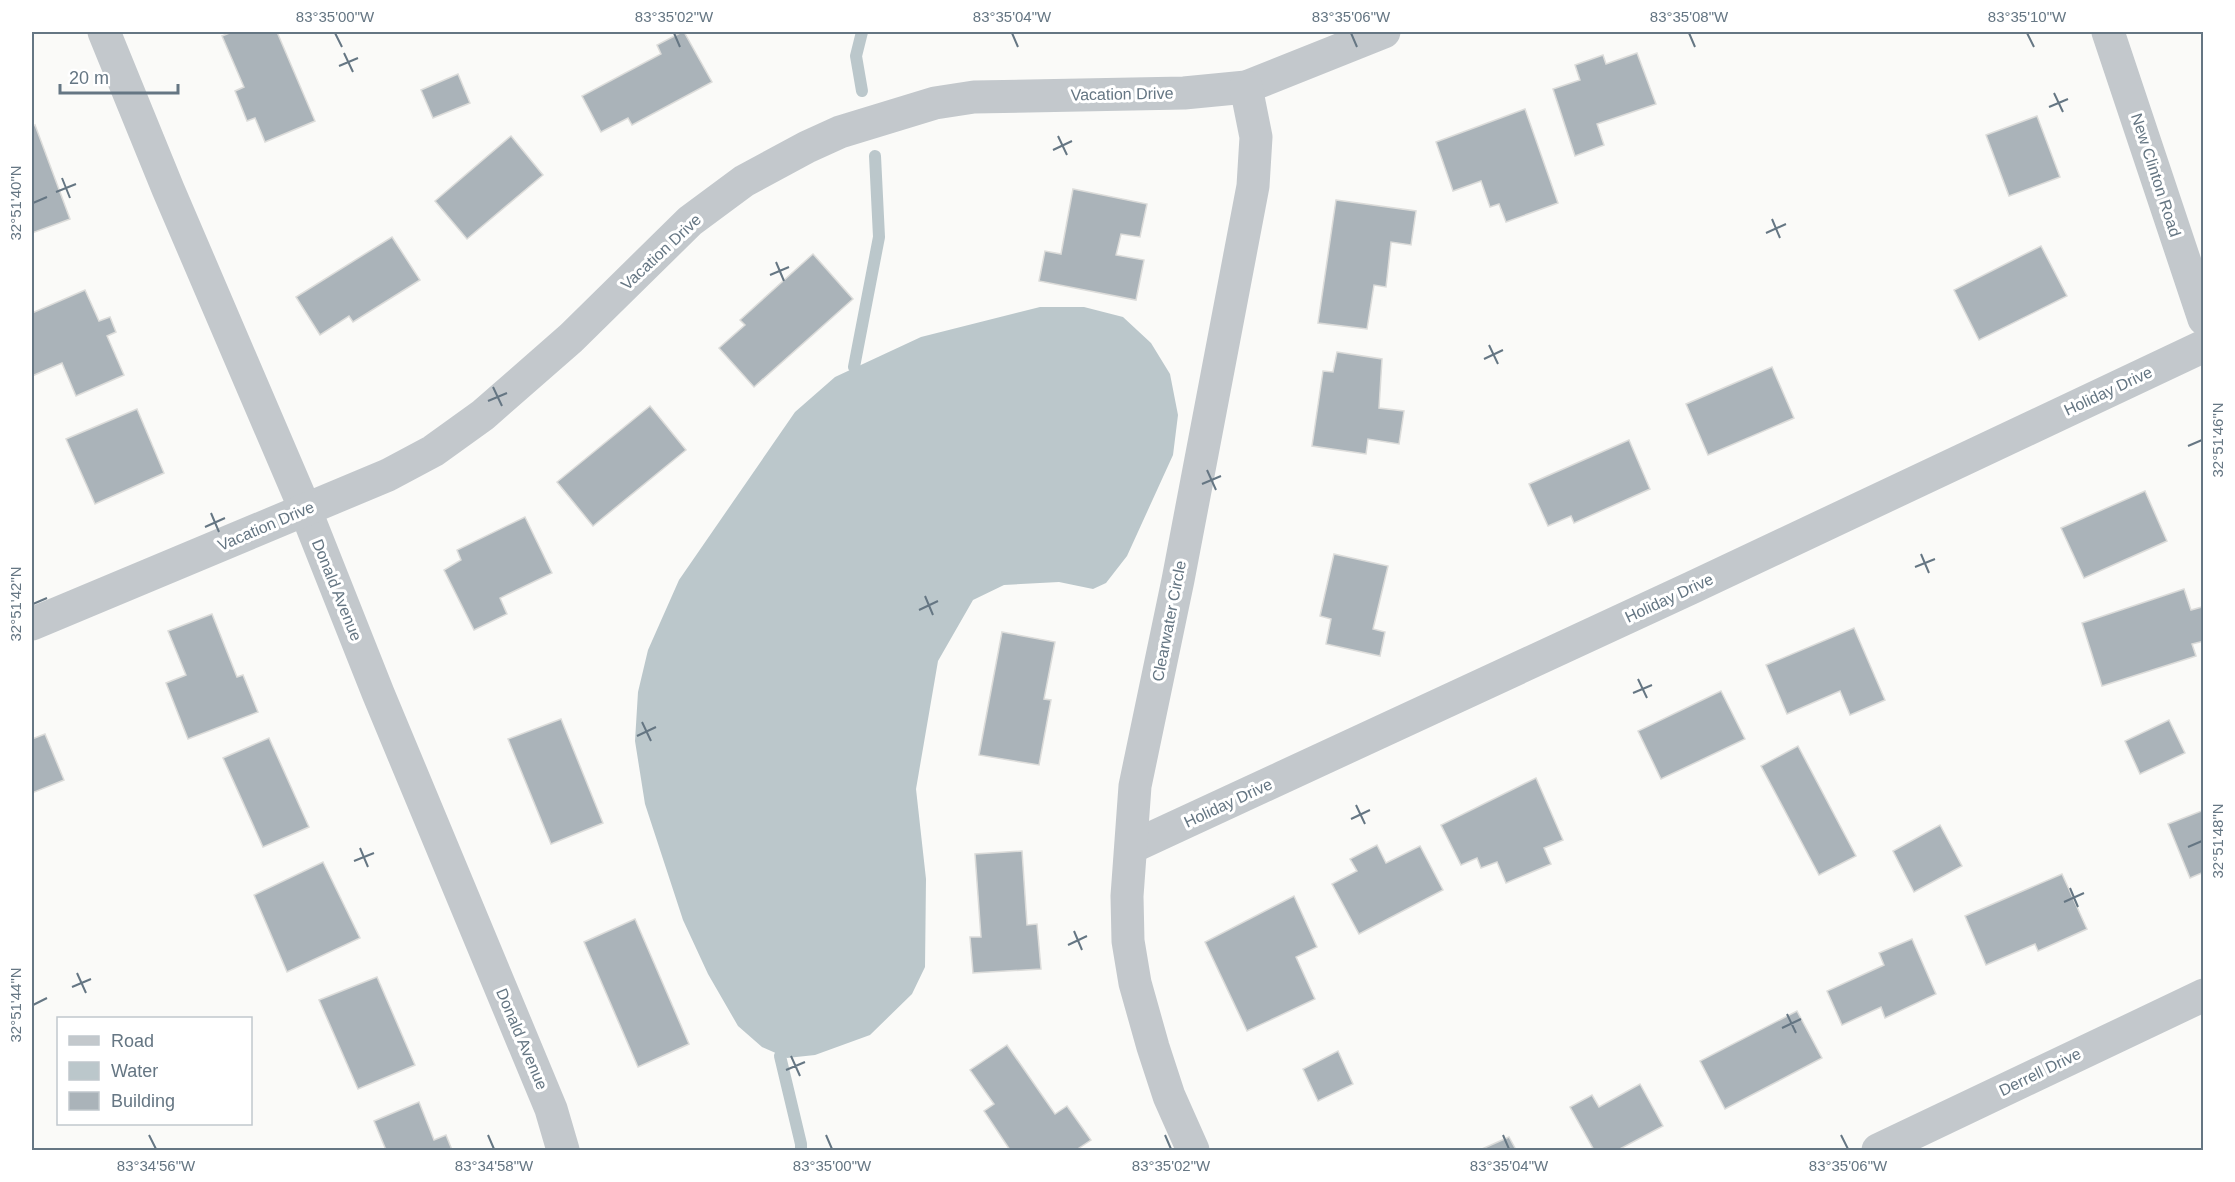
<svg xmlns="http://www.w3.org/2000/svg" width="2235" height="1182" font-family="Arial,sans-serif">
  <style>
    .water { fill: #bbc7cb }
    .lines { fill: none; stroke-linecap: round; stroke-linejoin: round }
    .stream { stroke: #bbc7cb; stroke-width: 12 }
    .building { fill: #aab3b9; stroke: #dcdcda; stroke-width: 1.5 }
    .minor { stroke: #c3c8cc; stroke-width: 33 }
    .ticks { fill: none; stroke: #657683; stroke-width: 2 }
    .labels { text-anchor: middle; dominant-baseline: central; stroke-width: 6; stroke-linejoin: round; paint-order: stroke }
    .street-label { font-size: 16px; fill: #657683; stroke: #fff }
    .neatline { fill: none; stroke: #657683; stroke-width: 2 }
    .ticks-label { font-size: 15px; text-anchor: middle; fill: #657683 }
  </style>
  <rect width="100%" height="100%" fill="#fafaf8"/>
  <polygon class="water" points="1040,307 1084,307 1123,317 1151,343 1170,374 1178,415 1173,455 1127,556 1106,583 1093,589 1059,582 1004,585 973,600 938,661 916,789 926,879 925,967 912,994 870,1035 815,1055 787,1058 762,1047 738,1026 708,974 683,920 645,804 635,741 638,692 648,650 679,580 795,412 835,377 921,337"/>
  <g class="lines">
    <g class="stream">
      <polyline points="862,32 856,56 862,91"/>
      <polyline points="854,367 879,237 875,156"/>
      <polyline points="780,1056 801,1144 801,1150"/>
    </g>
  </g>
  <g class="building">
    <polygon points="232,32 277,32 315,121 265,142 255,118 247,121 235,91 244,87 222,36"/>
    <polygon points="682,32 684,32 712,82 632,125 628,118 601,132 582,96 661,54 657,45"/>
    <polygon points="1637,53 1656,104 1597,124 1604,145 1575,156 1553,89 1580,80 1575,65 1603,55 1606,64"/>
    <polygon points="458,74 470,103 433,118 421,90"/>
    <polygon points="1525,109 1558,203 1506,222 1499,204 1490,207 1481,181 1453,191 1436,142"/>
    <polygon points="2037,116 2060,177 2009,196 1986,135"/>
    <polygon points="35,125 70,219 32,233 32,127"/>
    <polygon points="511,136 543,175 467,239 435,201"/>
    <polygon points="1073,189 1147,204 1140,237 1121,234 1116,255 1144,260 1136,300 1039,281 1045,251 1061,254"/>
    <polygon points="1336,200 1416,211 1411,245 1391,242 1386,287 1374,285 1367,329 1318,323"/>
    <polygon points="392,237 420,280 353,322 349,316 320,335 296,297"/>
    <polygon points="2041,246 2067,296 1979,340 1954,290"/>
    <polygon points="813,254 853,299 754,387 719,348 745,325 740,320"/>
    <polygon points="85,290 99,321 110,317 116,332 107,336 124,375 76,396 62,363 32,376 32,313"/>
    <polygon points="1337,352 1382,359 1379,408 1404,411 1399,444 1368,439 1366,454 1312,446 1323,371 1333,372"/>
    <polygon points="1772,367 1794,418 1708,455 1686,404"/>
    <polygon points="650,406 686,450 593,526 557,482"/>
    <polygon points="137,409 164,473 95,504 66,439"/>
    <polygon points="1629,440 1650,489 1574,523 1571,516 1548,526 1529,484"/>
    <polygon points="2145,491 2167,541 2084,578 2061,528"/>
    <polygon points="525,517 552,573 500,598 507,614 474,630 444,570 461,560 457,550"/>
    <polygon points="1334,554 1388,566 1373,629 1385,632 1380,656 1326,644 1331,619 1320,616"/>
    <polygon points="2184,589 2191,610 2202,607 2204,612 2204,641 2192,644 2196,656 2102,686 2082,623"/>
    <polygon points="212,614 237,677 243,675 258,712 188,739 166,683 186,675 168,631"/>
    <polygon points="1854,628 1885,700 1850,715 1840,691 1787,714 1766,665"/>
    <polygon points="1002,632 1055,642 1044,699 1051,700 1039,765 979,755"/>
    <polygon points="1721,691 1745,739 1661,779 1638,731"/>
    <polygon points="561,719 603,823 551,844 508,739"/>
    <polygon points="2169,720 2185,753 2140,774 2125,741"/>
    <polygon points="45,734 64,780 32,793 32,739"/>
    <polygon points="269,738 309,827 263,847 223,758"/>
    <polygon points="1798,746 1856,856 1819,875 1761,766"/>
    <polygon points="1536,778 1563,840 1544,848 1551,864 1506,883 1497,862 1481,868 1477,858 1461,865 1441,825"/>
    <polygon points="2204,810 2204,872 2190,878 2168,824"/>
    <polygon points="1940,825 1962,866 1914,892 1893,851"/>
    <polygon points="1377,845 1386,863 1420,846 1443,890 1359,934 1332,884 1357,871 1350,859"/>
    <polygon points="1022,851 1027,925 1037,924 1041,969 973,973 970,937 981,937 975,854"/>
    <polygon points="323,862 360,938 287,972 254,895"/>
    <polygon points="2062,874 2087,929 2038,951 2035,944 1986,965 1965,916"/>
    <polygon points="1294,896 1317,947 1296,957 1315,999 1247,1031 1205,942"/>
    <polygon points="635,919 689,1044 638,1067 584,942"/>
    <polygon points="1912,939 1936,994 1885,1018 1881,1007 1842,1025 1827,991 1884,965 1879,953"/>
    <polygon points="377,977 415,1065 358,1089 319,1000"/>
    <polygon points="1797,1011 1822,1058 1725,1109 1700,1061"/>
    <polygon points="1007,1045 1055,1114 1067,1106 1091,1140 1076,1150 1010,1150 984,1111 994,1104 970,1070"/>
    <polygon points="1338,1051 1353,1084 1318,1101 1303,1069"/>
    <polygon points="1640,1084 1663,1126 1618,1150 1594,1150 1570,1107 1592,1095 1599,1107"/>
    <polygon points="419,1102 434,1140 446,1135 452,1150 386,1150 374,1121"/>
    <polygon points="1509,1137 1516,1150 1482,1149"/>
  </g>
  <g class="lines">
    <g class="minor">
      <polyline points="104,32 168,189 305,509 378,693 551,1109 563,1150"/>
      <polyline points="2108,32 2204,319"/>
      <polyline points="32,624 388,475 433,451 483,415 571,338 690,221 744,181 807,147 840,132 935,103 974,97 1184,93 1246,87 1384,32"/>
      <polyline points="1132,847 1691,588 2204,346"/>
      <polyline points="1193,1150 1169,1096 1153,1047 1135,983 1128,941 1127,896 1135,786 1178,580 1253,186 1256,137 1246,87"/>
      <polyline points="1878,1150 2204,995"/>
    </g>
  </g>
  <path class="ticks" d="M335,33L342,47M674,33L680,47M1012,33L1018,47M1351,33L1357,47M1689,33L1695,47M2027,33L2034,47M344,53L353,72M339,66L358,58M2054,93L2063,112M2049,107L2068,99M1058,136L1067,155M1053,150L1072,141M62,178L70,198M56,192L76,184M33,203L47,197M1772,219L1780,238M1766,233L1786,224M776,262L784,281M770,275L789,267M1489,345L1498,364M1484,359L1503,350M493,387L502,406M488,401L507,393M2188,446L2202,440M1207,470L1216,490M1202,484L1221,476M211,513L219,532M205,527L225,518M1921,554L1929,573M1915,567L1935,559M925,596L933,615M33,604L47,598M919,610L938,601M1638,679L1647,698M1633,693L1652,685M642,722L651,741M637,736L656,727M1356,805L1365,824M1351,819L1370,810M2188,847L2202,841M360,848L368,867M354,861L374,853M2070,888L2078,907M2064,902L2084,893M1074,931L1082,950M1068,945L1087,936M77,973L86,993M72,987L91,979M33,1005L47,998M1787,1014L1796,1033M1782,1028L1801,1019M791,1056L800,1076M786,1070L805,1062M149,1135L156,1149M488,1135L494,1149M826,1135L832,1149M1165,1135L1171,1149M1503,1135L1509,1149M1841,1135L1848,1149"/>
  <g class="labels">
    <g class="street-label">
      <text transform="translate(1122 94) rotate(-1)">Vacation Drive</text>
      <text transform="translate(2156 175) rotate(72)">New Clinton Road</text>
      <text transform="translate(661 252) rotate(-43)">Vacation Drive</text>
      <text transform="translate(2108 391) rotate(-25)">Holiday Drive</text>
      <text transform="translate(266 526) rotate(-23)">Vacation Drive</text>
      <text transform="translate(337 590) rotate(68)">Donald Avenue</text>
      <text transform="translate(1669 598) rotate(-25)">Holiday Drive</text>
      <text transform="translate(1169 621) rotate(-79)">Clearwater Circle</text>
      <text transform="translate(1228 803) rotate(-25)">Holiday Drive</text>
      <text transform="translate(522 1039) rotate(67)">Donald Avenue</text>
      <text transform="translate(2040 1072) rotate(-26)">Derrell Drive</text>
    </g>
  </g>
  <rect width="2235" height="1182" fill="none" stroke="#ffffff" stroke-width="66"/>
  <rect x="57" y="1017" width="195" height="108" fill="#ffffff" stroke="#c1c8cd" stroke-width="1.5"/>
  <rect x="69" y="1036" width="30" height="9" fill="#c3c8cc" stroke="#c1c8cd" stroke-width="1.5"/>
  <text x="111" y="1047" font-size="18" fill="#657683">Road</text>
  <rect x="69" y="1062" width="30" height="18" fill="#bbc7cb" stroke="#c1c8cd" stroke-width="1.5"/>
  <text x="111" y="1077" font-size="18" fill="#657683">Water</text>
  <rect x="69" y="1092" width="30" height="18" fill="#aab3b9" stroke="#c1c8cd" stroke-width="1.5"/>
  <text x="111" y="1107" font-size="18" fill="#657683">Building</text>
  <path d="M60 84v9h118v-9" fill="none" stroke="#657683" stroke-width="3"/>
  <text x="69" y="84" font-size="18" fill="#657683" stroke="#ffffff" stroke-width="4.5" paint-order="stroke">20 m</text>
  <rect x="33" y="33" width="2169" height="1116" class="neatline"/>
  <g class="ticks-label">
    <text x="335" y="22">83°35'00"W</text>
    <text x="674" y="22">83°35'02"W</text>
    <text x="1012" y="22">83°35'04"W</text>
    <text x="1351" y="22">83°35'06"W</text>
    <text x="1689" y="22">83°35'08"W</text>
    <text x="2027" y="22">83°35'10"W</text>
    <text transform="translate(16 203) rotate(-90)" y="5">32°51'40"N</text>
    <text transform="translate(2218 440) rotate(-90)" y="5">32°51'46"N</text>
    <text transform="translate(16 604) rotate(-90)" y="5">32°51'42"N</text>
    <text transform="translate(2218 841) rotate(-90)" y="5">32°51'48"N</text>
    <text transform="translate(16 1005) rotate(-90)" y="5">32°51'44"N</text>
    <text x="156" y="1171">83°34'56"W</text>
    <text x="494" y="1171">83°34'58"W</text>
    <text x="832" y="1171">83°35'00"W</text>
    <text x="1171" y="1171">83°35'02"W</text>
    <text x="1509" y="1171">83°35'04"W</text>
    <text x="1848" y="1171">83°35'06"W</text>
  </g>
</svg>
